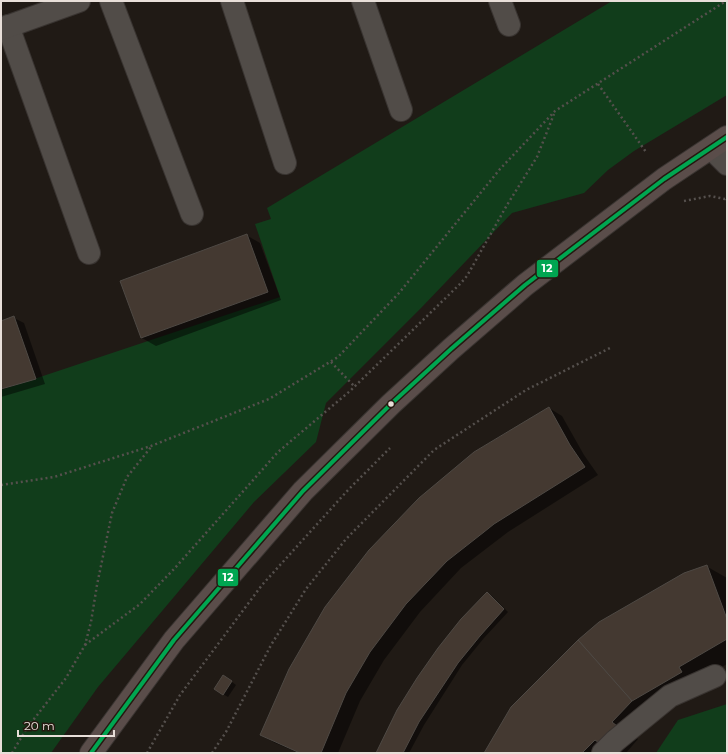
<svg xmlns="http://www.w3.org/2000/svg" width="728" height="754" font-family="Montserrat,sans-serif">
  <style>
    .green { fill: #113d1b }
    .shadow { fill: #0007 }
    .building { fill: #443931; stroke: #4e4944 }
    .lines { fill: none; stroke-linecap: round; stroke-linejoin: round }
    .minor-casing { stroke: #393431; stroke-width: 24 }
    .major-casing { stroke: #393431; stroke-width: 24 }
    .path { stroke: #55504d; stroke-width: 2.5; stroke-dasharray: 2 3; stroke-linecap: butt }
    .minor { stroke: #514c48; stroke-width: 22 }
    .major { stroke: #5a4d4a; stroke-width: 22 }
    .bus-1-casing { stroke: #251910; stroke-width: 7 }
    .bus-1 { stroke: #00a651; stroke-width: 4 }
    .bus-dot { fill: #e8dfd9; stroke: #251910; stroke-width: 1.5 }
    .line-badge { stroke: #251910; stroke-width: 1.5 }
    .badge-label { font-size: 11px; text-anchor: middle; font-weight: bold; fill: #fff }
  </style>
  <rect width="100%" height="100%" fill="#201a15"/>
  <g class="green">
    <polygon points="612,1 727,1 727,95 634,151 608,170 584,193 512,213 422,307 326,403 316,442 254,502 98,687 51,753 1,753 1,390 280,297 255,224 271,219 267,208"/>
    <polygon points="727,704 727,753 656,753 678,720"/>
  </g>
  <g class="shadow">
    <polygon points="246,235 260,243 281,300 156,346 142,338"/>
    <polygon points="14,318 24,323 45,384 1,397 1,322"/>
    <polygon points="549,408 562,416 584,455 598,475 508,532 461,568 420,612 384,660 360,701 338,753 299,753 275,743 261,735"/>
    <polygon points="706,566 727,578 727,664 699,680 633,735 638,739 626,753 485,753"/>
    <polygon points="487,593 492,596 508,612 484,638 462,665 424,725 409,753 377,753"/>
    <polygon points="228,679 236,685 228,697 223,694"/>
  </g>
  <g class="building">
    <polygon points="247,234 268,292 141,338 120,281"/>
    <polygon points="14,316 36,379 1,389 1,321"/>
    <polygon points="549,407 570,445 585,467 494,524 484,532 447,561 406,604 370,652 346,693 321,753 300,753 260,735 289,669 325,607 369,550 419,498 474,452"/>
    <polygon points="707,565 727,619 727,639 679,667 682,672 632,701 578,640 599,622 684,573"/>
    <polygon points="487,592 504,609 480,636 458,663 419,722 403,753 376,753 397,710 417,678 438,648 461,619"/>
    <polygon points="578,640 632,701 612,722 617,726 602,745 595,740 582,753 484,753 511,707"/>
    <polygon points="223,675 232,681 223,695 214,689"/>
  </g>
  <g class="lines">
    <defs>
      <g id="minor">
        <polyline points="111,1 192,214"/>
        <polyline points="232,1 285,163"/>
        <polyline points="363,1 401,110"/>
        <polyline points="500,1 509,25"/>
        <polyline points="8,26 89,253"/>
        <polyline points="1,29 79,1"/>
        <polyline points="711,148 727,164"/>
        <polyline points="603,753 615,741 670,696 715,676"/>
      </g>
      <polyline id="major" points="91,753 174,640 303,491 391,404 451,349 525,285 664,179 727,137"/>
    </defs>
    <use href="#minor" class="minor-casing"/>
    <use href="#major" class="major-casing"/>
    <g class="path">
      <polyline points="598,84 646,152"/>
      <polyline points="684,201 710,196 725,199 727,197"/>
      <polyline points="331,362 354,386"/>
      <polyline points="1,485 54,477 151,446 269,399 338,357 399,293 500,169 555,111 726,1"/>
      <polyline points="85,645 140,604 174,569 278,452 350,391 460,284 467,276 507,205 537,157 554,114"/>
      <polyline points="12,753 27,728 66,678 85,645 91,622 97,585 112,513 127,477 151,447"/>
      <polyline points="147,753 180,695 262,585 348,490 390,448"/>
      <polyline points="212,753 226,732 271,645 306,589 346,539 434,450 526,390 612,347"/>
    </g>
    <use href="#minor" class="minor"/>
    <use href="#major" class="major"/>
    <defs>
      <polyline id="bus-1" points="91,753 174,640 303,491 391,404 451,349 525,285 664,179 727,137"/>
    </defs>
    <use href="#bus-1" class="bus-1-casing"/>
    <use href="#bus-1" class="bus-1"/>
  </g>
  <circle class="bus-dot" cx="391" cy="404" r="3.5"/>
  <g class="line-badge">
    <rect x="536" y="259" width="23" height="19" rx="4" fill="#00a651"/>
    <rect x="217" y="568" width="22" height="19" rx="4" fill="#00a651"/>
  </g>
  <g class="badge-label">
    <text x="547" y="272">12</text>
    <text x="228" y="581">12</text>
  </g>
  <rect width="728" height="754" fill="none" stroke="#e8dfd9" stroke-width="4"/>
  <path d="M18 730v6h96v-6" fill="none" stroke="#e8dfd9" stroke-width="2"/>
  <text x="24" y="730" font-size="12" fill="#e8dfd9" stroke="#251910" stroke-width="3" paint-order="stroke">20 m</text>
</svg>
